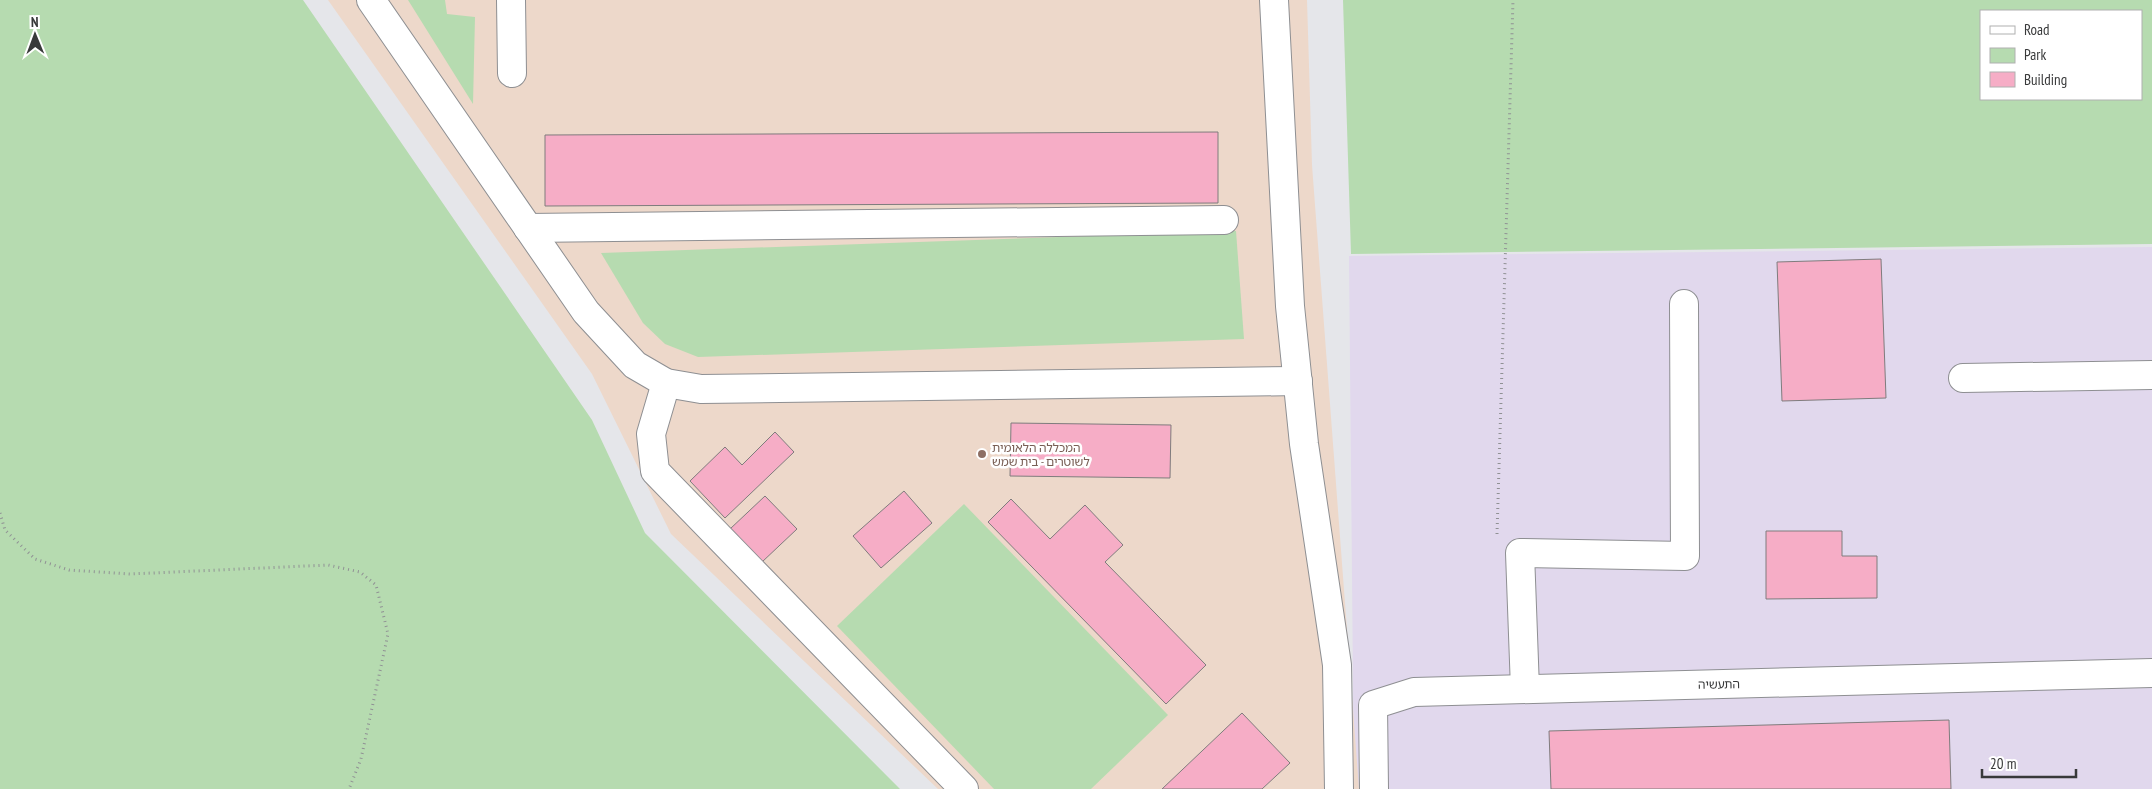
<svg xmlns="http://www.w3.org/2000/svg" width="2152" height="789" font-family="'PT Sans Narrow','Noto Sans Hebrew',sans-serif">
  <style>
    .industrial { fill: #e1d8ed }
    .education { fill: #edd8ca }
    .green { fill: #b6dbb0; fill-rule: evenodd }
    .building { fill: #f6adc6; stroke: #7f7c7d }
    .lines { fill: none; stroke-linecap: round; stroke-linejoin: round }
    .minor-casing { stroke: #8e8f92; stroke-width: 30 }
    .path { stroke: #909194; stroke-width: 3; stroke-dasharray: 1 4; stroke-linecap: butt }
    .minor { stroke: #fff; stroke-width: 28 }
    .education-dot { fill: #8d6e63; stroke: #fff; stroke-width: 2 }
    .labels { text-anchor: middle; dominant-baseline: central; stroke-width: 5; stroke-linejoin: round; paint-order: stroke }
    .education-label { font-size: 12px; fill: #785e54; stroke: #fff; text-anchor: start }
    .street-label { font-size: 12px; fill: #38393a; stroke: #fff }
  </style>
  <rect width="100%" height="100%" fill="#e5e6ea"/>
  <polygon class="industrial" points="2152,247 2152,789 1354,789 1349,256"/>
  <polygon class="education" points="328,0 1307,0 1312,165 1359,789 938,789 671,534 592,374"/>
  <g class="green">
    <polygon points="0,0 303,0 592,420 645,533 900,789 0,789"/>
    <polygon points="408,0 445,0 447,14 475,17 473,104"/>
    <path d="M1343,0H2152V244L1351,254ZM1981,11H2141V99H1981Z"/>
    <polygon points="1236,231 1244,339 698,357 665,344 643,323 601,253"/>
    <polygon points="964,504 1168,715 1091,789 994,789 837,626"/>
  </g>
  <g class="building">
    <polygon points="1218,132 1218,203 545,206 545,135"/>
    <polygon points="1881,259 1886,398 1782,401 1777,262"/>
    <polygon points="1011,423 1171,425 1170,478 1010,476"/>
    <polygon points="775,432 794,452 725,518 690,481 725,447 742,465"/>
    <polygon points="904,491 932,523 881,568 853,536"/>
    <polygon points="765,496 797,529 762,562 730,529"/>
    <polygon points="1011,499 1050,539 1085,505 1123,545 1105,562 1206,665 1166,704 988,522"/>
    <polygon points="1766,531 1842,531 1842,556 1877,556 1877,598 1766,599"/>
    <polygon points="1242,713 1290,763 1262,789 1162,789"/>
    <polygon points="1949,720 1951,789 1551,789 1549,731"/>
  </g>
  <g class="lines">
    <defs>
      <g id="minor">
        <polyline points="371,0 586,312 635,365 666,383 701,389 1298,381"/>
        <polyline points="511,0 512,73"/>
        <polyline points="1274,0 1290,306 1304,444 1337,665 1339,789"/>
        <polyline points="528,228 1224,220"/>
        <polyline points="1963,378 2152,375"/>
        <polyline points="666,383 651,434 655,471 964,789"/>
        <polyline points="1525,689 1520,553 1685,556 1684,304"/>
        <polyline points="1374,789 1373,705 1414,692 2152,673"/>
      </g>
    </defs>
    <use href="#minor" class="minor-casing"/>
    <g class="path">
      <polyline points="0,513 5,530 35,559 69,570 130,574 328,565 360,572 376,585 388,634 361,759 349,789"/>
      <polyline points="1497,534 1513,0"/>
    </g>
    <use href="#minor" class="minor"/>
  </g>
  <circle class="education-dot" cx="982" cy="454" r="5"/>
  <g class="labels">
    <g class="education-label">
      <text x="992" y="447">המכללה הלאומית<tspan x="992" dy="14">לשוטרים - בית שמש</tspan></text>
    </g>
    <g class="street-label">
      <text transform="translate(1719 684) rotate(-1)">התעשיה</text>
    </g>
  </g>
  <rect x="1980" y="10" width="162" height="90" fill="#ffffff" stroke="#afb0b0"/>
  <rect x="1990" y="26" width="25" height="8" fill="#ffffff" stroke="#afb0b0"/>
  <text x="2024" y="35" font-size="15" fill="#38393a">Road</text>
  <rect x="1990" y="48" width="25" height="15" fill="#b6dbb0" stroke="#afb0b0"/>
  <text x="2024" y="60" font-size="15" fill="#38393a">Park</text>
  <rect x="1990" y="72" width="25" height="15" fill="#f6adc6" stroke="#afb0b0"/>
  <text x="2024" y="85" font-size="15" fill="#38393a">Building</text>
  <g transform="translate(35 35) rotate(359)" stroke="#ffffff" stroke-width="4" paint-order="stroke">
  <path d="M0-4L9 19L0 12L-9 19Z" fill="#38393a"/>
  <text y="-8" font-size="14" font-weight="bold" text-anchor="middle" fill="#38393a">N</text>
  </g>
  <path d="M1982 769v8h94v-8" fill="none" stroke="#38393a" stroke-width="2.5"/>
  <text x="1990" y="769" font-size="15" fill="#38393a" stroke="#ffffff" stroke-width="4" paint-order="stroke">20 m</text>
</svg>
